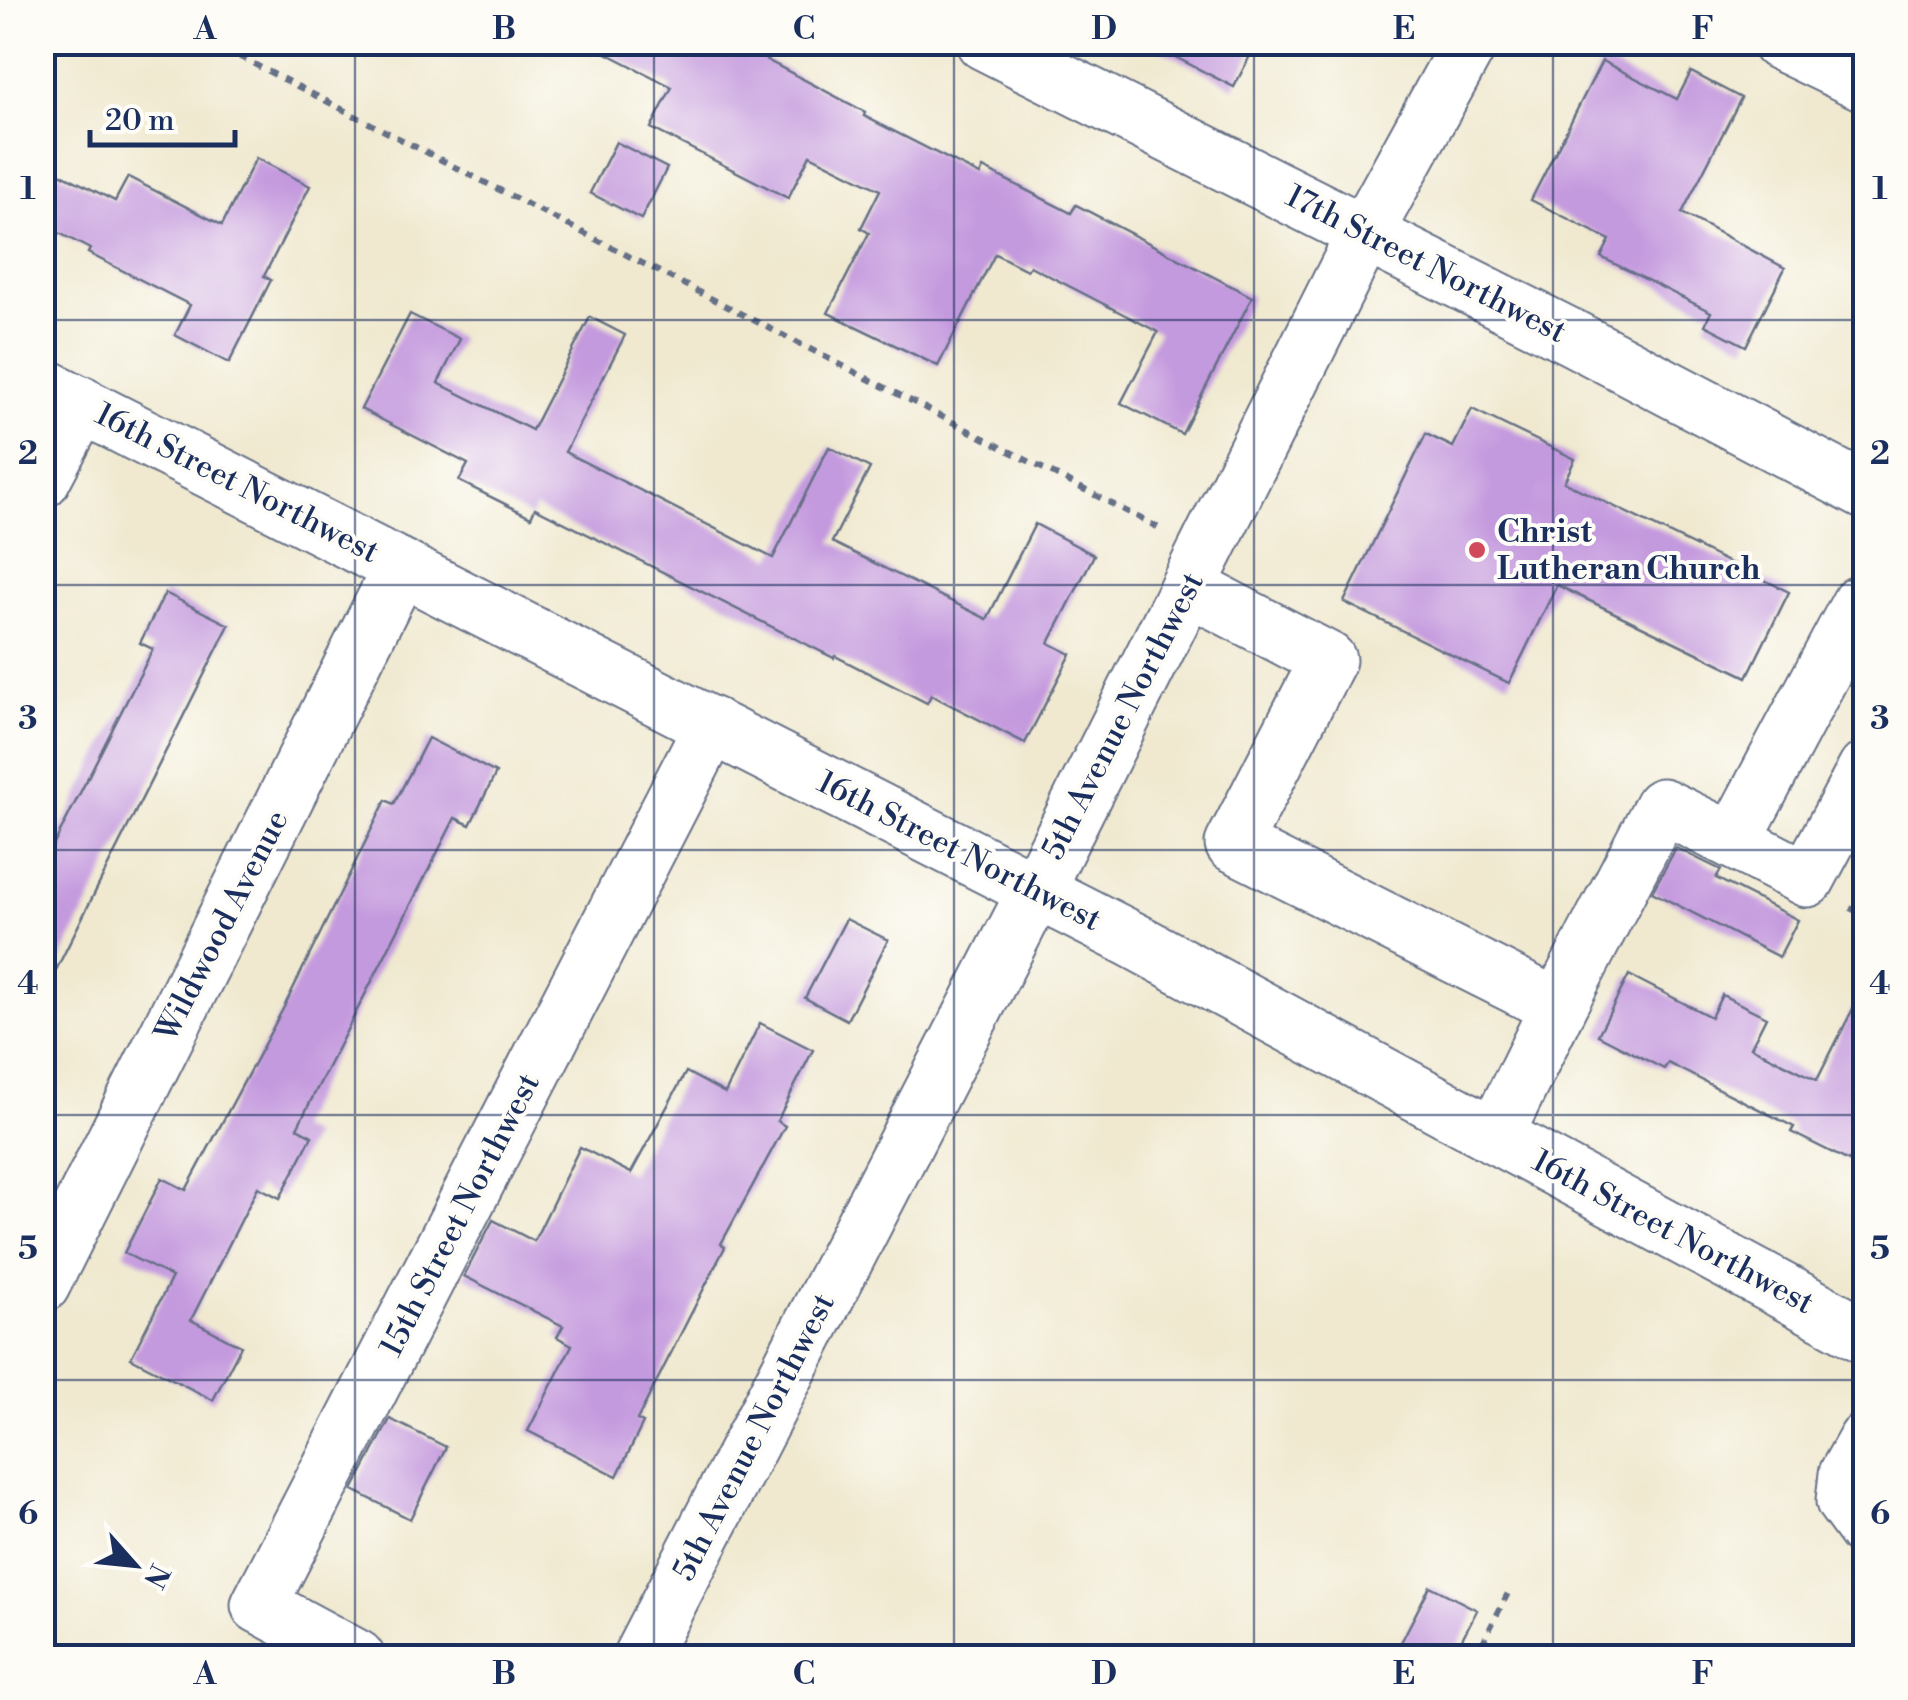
<svg xmlns="http://www.w3.org/2000/svg" width="1908" height="1700" font-family="'Libre Bodoni',serif">
  <style>
    .building { fill: #c49ade }
    .lines { fill: none; stroke-linecap: round; stroke-linejoin: round }
    .minor-casing { stroke: #667086; stroke-width: 59 }
    .path { stroke: #667086; stroke-width: 6; stroke-dasharray: 8 8; stroke-linecap: butt }
    .minor { stroke: #fff; stroke-width: 55 }
    .grid { fill: none; stroke: #1b2f5e; stroke-width: 2.5; stroke-opacity: 0.55 }
    .poi-dot { fill: #d1495b; stroke: #fdfcf7; stroke-width: 4 }
    .labels { text-anchor: middle; dominant-baseline: central; stroke-width: 8; stroke-linejoin: round; paint-order: stroke }
    .street-label { font-size: 32px; fill: #1b2f5e; stroke: #fdfcf7 }
    .poi-label { font-size: 32px; font-weight: bold; fill: #1b2f5e; stroke: #fdfcf7; text-anchor: start }
    .neatline { fill: none; stroke: #1b2f5e; stroke-width: 4 }
    .grid-label { font-size: 32px; text-anchor: middle; font-weight: bold; fill: #1b2f5e }
  </style>
  <rect width="100%" height="100%" fill="#fdfcf7"/>
  <filter id="ink" filterUnits="userSpaceOnUse"><feTurbulence type="fractalNoise" baseFrequency=".01" numOctaves="2"/><feDisplacementMap in="SourceGraphic" scale="20" xChannelSelector="R" yChannelSelector="G"/><feConvolveMatrix kernelMatrix="1 2 1 2 8 2 1 2 1" color-interpolation-filters="sRGB"/></filter>
  <filter id="wash" filterUnits="userSpaceOnUse"><feTurbulence type="fractalNoise" baseFrequency=".0048" numOctaves="4" result="noise"/><feDisplacementMap in="SourceGraphic" scale="40" xChannelSelector="R" yChannelSelector="G"/><feGaussianBlur stdDeviation="2.25" result="paint"/><feColorMatrix in="noise" values="0 0 0 0 0 0 0 0 0 0 0 0 0 0 0 0 0 1.4 0 .05"/><feComposite in="paint" operator="in"/></filter>
  <g filter="url(#wash)">
    <rect width="100%" height="100%" fill="#f0e9d0"/>
    <g id="blocks">
      <g class="building">
        <polygon points="585,42 733,42 865,112 864,116 980,175 983,168 1071,213 1076,205 1252,297 1182,434 1121,403 1158,332 1030,266 1027,270 995,254 938,366 828,313 869,233 861,228 880,190 810,155 788,198 651,128 672,87"/>
        <polygon points="1146,42 1257,42 1234,87"/>
        <polygon points="1602,61 1677,99 1691,72 1741,98 1682,213 1785,268 1746,346 1705,325 1711,312 1601,257 1610,240 1531,200"/>
        <polygon points="616,142 667,168 641,219 590,193"/>
        <polygon points="256,158 310,186 264,276 271,280 229,363 175,335 190,305 88,253 90,249 42,224 42,164 115,201 128,177 222,225"/>
        <polygon points="410,314 460,339 438,383 532,430 590,317 625,335 565,452 773,558 829,447 870,468 832,542 987,619 1035,524 1094,555 1049,643 1071,654 1025,743 931,695 927,703 835,656 834,658 535,508 531,517 459,481 468,464 361,409"/>
        <polygon points="1472,409 1575,459 1564,482 1789,592 1747,677 1557,585 1509,683 1344,602 1426,434 1453,447"/>
        <polygon points="165,593 229,625 42,998 42,868 153,649 140,643"/>
        <polygon points="428,738 496,773 470,825 455,818 297,1128 312,1136 280,1198 258,1187 191,1320 241,1346 213,1400 131,1358 172,1277 124,1253 162,1178 186,1190 284,1007 386,800 394,804"/>
        <polygon points="1676,848 1721,870 1716,878 1798,920 1779,957 1652,892"/>
        <polygon points="846,919 888,940 847,1020 805,998"/>
        <polygon points="1629,975 1711,1017 1722,995 1766,1017 1751,1047 1817,1080 1866,983 1866,1127 1849,1161 1791,1132 1794,1127 1668,1063 1664,1069 1598,1035"/>
        <polygon points="760,1023 813,1050 777,1121 785,1126 721,1244 725,1247 637,1420 643,1423 617,1476 528,1431 572,1345 557,1337 563,1326 464,1276 493,1220 534,1241 580,1147 631,1173 686,1072 725,1093"/>
        <polygon points="390,1419 446,1447 410,1519 353,1490"/>
        <polygon points="1430,1586 1477,1610 1452,1658 1393,1658"/>
      </g>
    </g>
  </g>
  <g filter="url(#ink)">
    <use href="#blocks" fill-opacity="0" stroke="#667086" stroke-width="2.5"/>
    <g class="lines">
      <defs>
        <g id="minor">
          <polyline points="984,42 1573,338 1866,492"/>
          <polyline points="1779,42 1866,84"/>
          <polyline points="42,385 1133,940 1866,1336"/>
          <polyline points="42,480 82,404"/>
          <polyline points="1188,587 1328,660 1233,844 1558,1007 1495,1136"/>
          <polyline points="1733,841 1807,879 1866,769"/>
          <polyline points="1558,1007 1662,806 1733,841 1859,604 1866,603"/>
          <polyline points="42,1285 401,567"/>
          <polyline points="1866,1440 1847,1474 1844,1501 1866,1531"/>
          <polyline points="357,1658 259,1605 712,725"/>
          <polyline points="640,1658 1036,890 1365,233 1470,42"/>
        </g>
      </defs>
      <use href="#minor" class="minor-casing"/>
      <g class="path">
        <polyline points="211,42 1163,530"/>
        <polyline points="1850,908 1866,916"/>
        <polyline points="1475,1658 1508,1593"/>
      </g>
      <use href="#minor" class="minor"/>
    </g>
  </g>
  <path class="grid" d="M355,42V1658M654,42V1658M954,42V1658M1254,42V1658M1553,42V1658M42,320H1866M42,585H1866M42,850H1866M42,1115H1866M42,1380H1866"/>
  <circle class="poi-dot" cx="1477" cy="550" r="10"/>
  <g class="labels">
    <g class="street-label">
      <text transform="translate(1426 264) rotate(27)">17th Street Northwest</text>
      <text transform="translate(237 483) rotate(27)">16th Street Northwest</text>
      <text transform="translate(1123 716) rotate(-63)">5th Avenue Northwest</text>
      <text transform="translate(959 851) rotate(27)">16th Street Northwest</text>
      <text transform="translate(222 926) rotate(-63)">Wildwood Avenue</text>
      <text transform="translate(460 1215) rotate(-63)">15th Street Northwest</text>
      <text transform="translate(1673 1232) rotate(28)">16th Street Northwest</text>
      <text transform="translate(754 1437) rotate(-63)">5th Avenue Northwest</text>
    </g>
    <g class="poi-label">
      <text x="1497" y="532">Christ<tspan x="1497" dy="37">Lutheran Church</tspan></text>
    </g>
  </g>
  <rect width="1908" height="1700" fill="none" stroke="#fdfcf7" stroke-width="110"/>
  <g transform="translate(135 1565) rotate(117)" stroke="#fdfcf7" stroke-width="8" paint-order="stroke">
  <path d="M0-8L18 38L0 25L-18 38Z" fill="#1b2f5e"/>
  <text y="-15" font-size="28" font-weight="bold" text-anchor="middle" fill="#1b2f5e">N</text>
  </g>
  <path d="M90 130v15h145v-15" fill="none" stroke="#1b2f5e" stroke-width="5"/>
  <text x="105" y="130" font-size="30" fill="#1b2f5e" stroke="#fdfcf7" stroke-width="8" paint-order="stroke">20 m</text>
  <rect x="55" y="55" width="1798" height="1590" class="neatline"/>
  <g class="grid-label">
    <text x="205" y="39">A</text>
    <text x="504" y="39">B</text>
    <text x="804" y="39">C</text>
    <text x="1104" y="39">D</text>
    <text x="1404" y="39">E</text>
    <text x="1703" y="39">F</text>
    <text x="28" y="199">1</text>
    <text x="1880" y="199">1</text>
    <text x="28" y="464">2</text>
    <text x="1880" y="464">2</text>
    <text x="28" y="729">3</text>
    <text x="1880" y="729">3</text>
    <text x="28" y="994">4</text>
    <text x="1880" y="994">4</text>
    <text x="28" y="1259">5</text>
    <text x="1880" y="1259">5</text>
    <text x="28" y="1524">6</text>
    <text x="1880" y="1524">6</text>
    <text x="205" y="1684">A</text>
    <text x="504" y="1684">B</text>
    <text x="804" y="1684">C</text>
    <text x="1104" y="1684">D</text>
    <text x="1404" y="1684">E</text>
    <text x="1703" y="1684">F</text>
  </g>
</svg>
